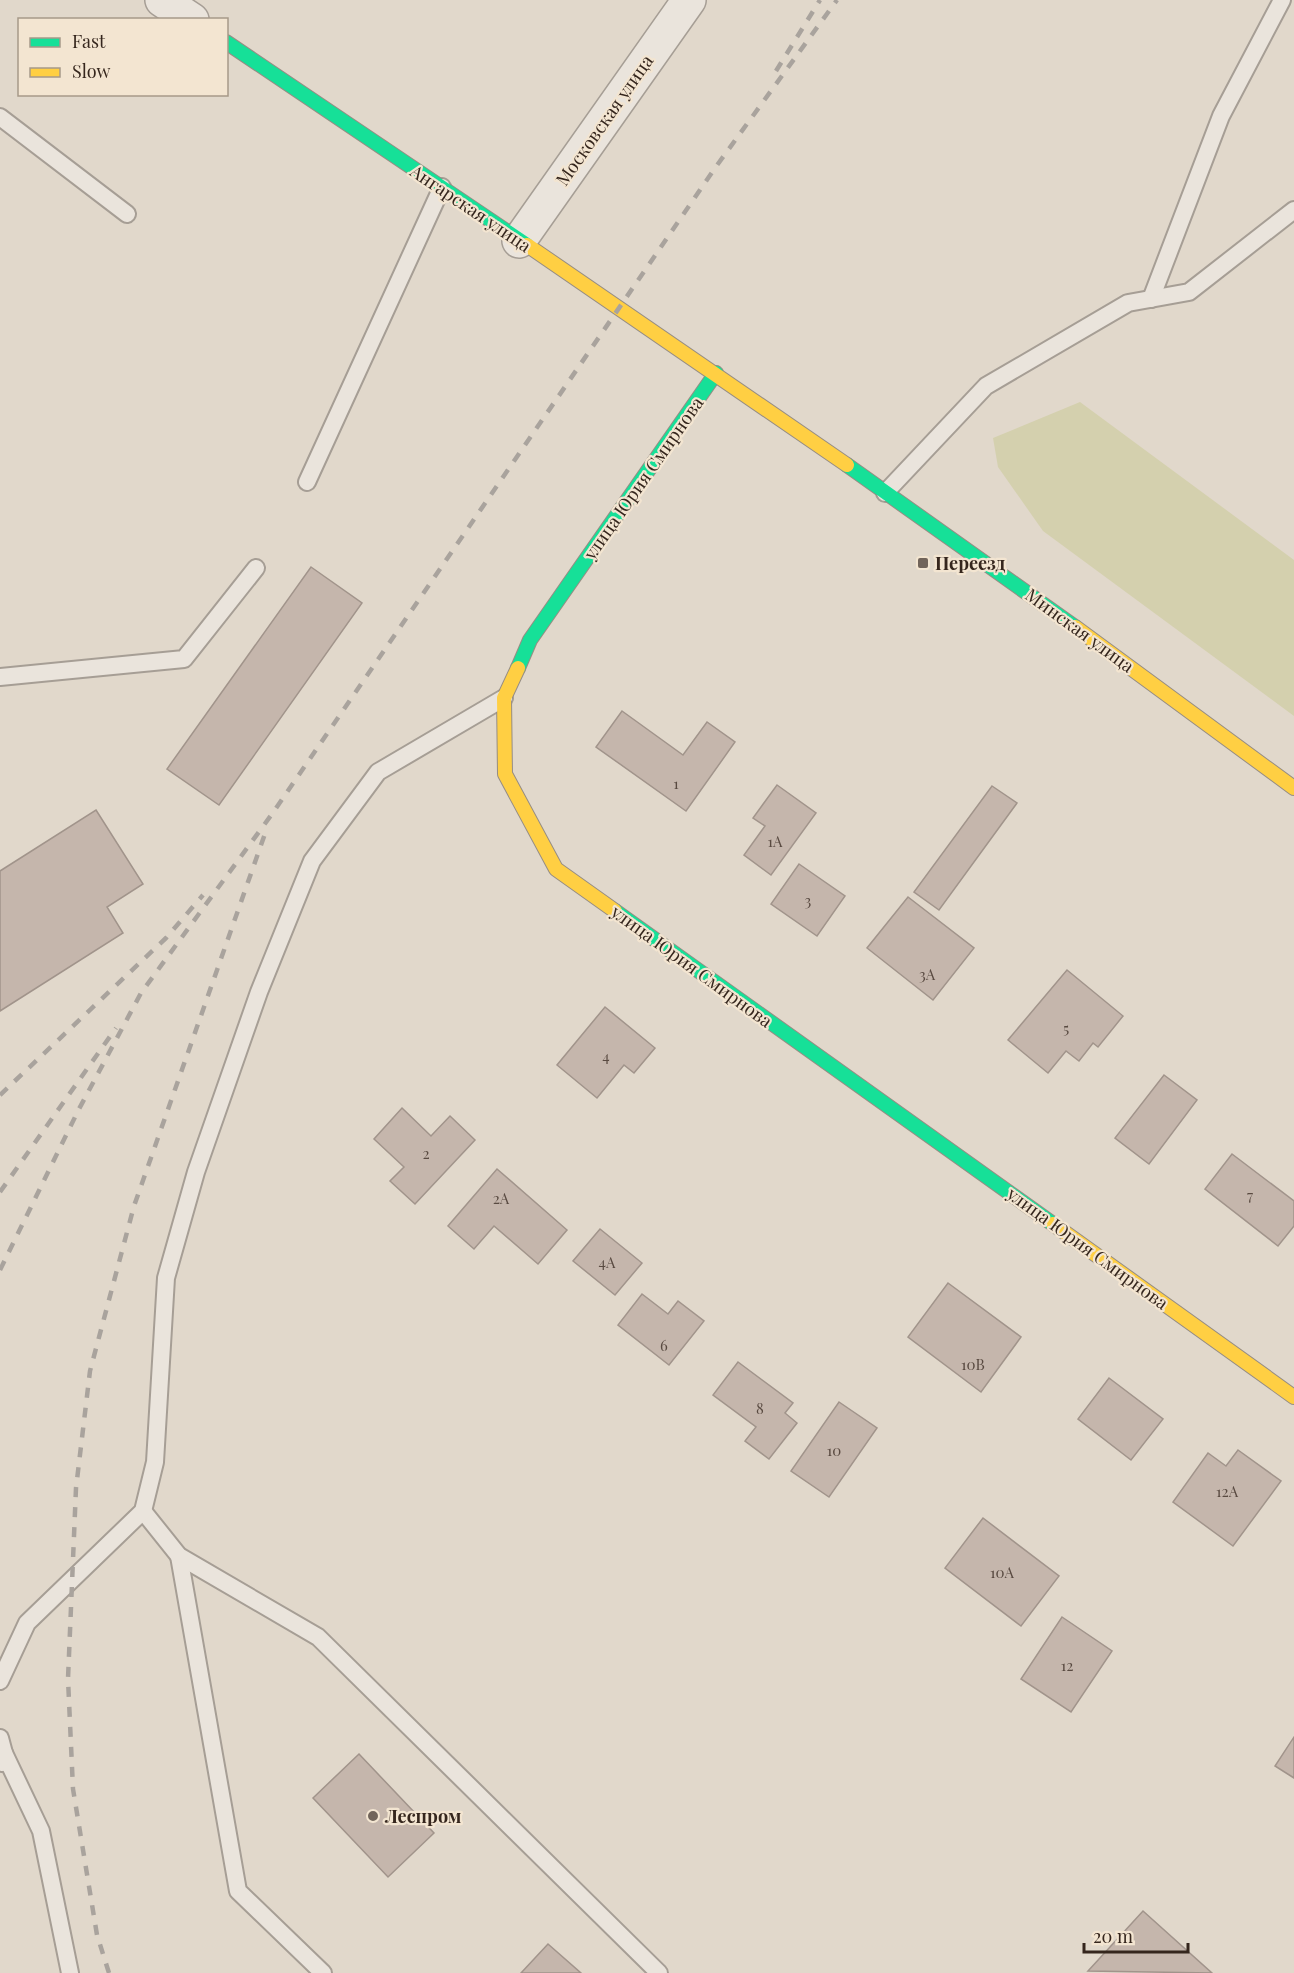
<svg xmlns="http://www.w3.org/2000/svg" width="1294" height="1973" font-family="'Playfair Display',serif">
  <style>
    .green { fill: #d4d0ae }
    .building { fill: #c5b6ac; stroke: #a1948b; stroke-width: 1.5 }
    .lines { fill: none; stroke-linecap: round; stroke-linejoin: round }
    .lane-casing { stroke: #a69e95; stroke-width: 20 }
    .street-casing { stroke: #a69e95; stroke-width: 36 }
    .fast-casing { stroke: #968d84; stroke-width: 16 }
    .slow-casing { stroke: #968d84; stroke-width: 16 }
    .lane { stroke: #eae4dc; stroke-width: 16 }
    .street { stroke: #eae4dc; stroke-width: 33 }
    .fast { stroke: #16e098; stroke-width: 14 }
    .slow { stroke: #ffcf43; stroke-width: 14 }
    .rail { stroke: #a9a39d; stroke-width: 4.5; stroke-dasharray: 10 10; stroke-linecap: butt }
    .poi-dot { fill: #71645a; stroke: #f3e5d1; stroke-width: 2 }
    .labels { text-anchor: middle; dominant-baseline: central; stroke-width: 4.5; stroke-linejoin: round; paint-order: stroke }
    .number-label { font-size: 15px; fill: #594a41 }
    .street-label { font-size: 18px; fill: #35261d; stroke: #f3e5d1 }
    .poi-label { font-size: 18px; font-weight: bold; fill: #35261d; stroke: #f3e5d1; text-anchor: start }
  </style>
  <rect width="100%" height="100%" fill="#e1d8cb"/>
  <polygon class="green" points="1080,402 1294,560 1294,716 1043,531 998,467 993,438"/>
  <g class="building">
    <polygon points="311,567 362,603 219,805 167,769"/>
    <polygon points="622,711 683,755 707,722 735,742 686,811 596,747"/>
    <polygon points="777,785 816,813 771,875 744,855 765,826 753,818"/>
    <polygon points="992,786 1017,803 939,910 914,892"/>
    <polygon points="96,810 143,884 107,907 123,933 0,1011 0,871"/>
    <polygon points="799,864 845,896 817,936 771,904"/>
    <polygon points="908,897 974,948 933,1000 867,948"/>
    <polygon points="1067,970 1123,1016 1098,1047 1093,1043 1079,1061 1066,1051 1048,1073 1008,1040"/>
    <polygon points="605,1007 655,1048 634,1073 624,1065 597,1098 557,1065"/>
    <polygon points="1164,1075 1197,1100 1149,1164 1115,1138"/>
    <polygon points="402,1108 431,1136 450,1116 475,1140 415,1204 390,1181 404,1167 374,1139"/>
    <polygon points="1232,1154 1294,1201 1294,1226 1278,1246 1205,1189"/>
    <polygon points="497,1169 567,1230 538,1264 494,1226 474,1249 448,1226"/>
    <polygon points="600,1229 642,1263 615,1295 573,1261"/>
    <polygon points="948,1283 1021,1337 981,1392 908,1337"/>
    <polygon points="642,1294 668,1314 678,1301 704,1321 669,1365 618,1325"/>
    <polygon points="738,1362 793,1403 785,1413 797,1423 769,1459 745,1441 756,1427 713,1395"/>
    <polygon points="1109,1378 1163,1419 1131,1460 1078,1419"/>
    <polygon points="839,1402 877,1428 829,1497 791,1471"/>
    <polygon points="1238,1450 1281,1481 1233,1546 1173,1502 1208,1453 1226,1466"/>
    <polygon points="983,1518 1059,1576 1021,1626 945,1568"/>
    <polygon points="1062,1617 1112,1651 1071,1712 1021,1679"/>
    <polygon points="1294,1737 1294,1778 1275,1766"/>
    <polygon points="359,1754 434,1833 388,1877 313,1798"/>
    <polygon points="1143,1911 1212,1973 1088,1971"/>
    <polygon points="548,1944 581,1973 521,1973"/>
  </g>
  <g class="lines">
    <defs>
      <g id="lane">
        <polyline points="0,117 127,214"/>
        <polyline points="1151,299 1221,116 1282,0"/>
        <polyline points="307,482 442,187"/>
        <polyline points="885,493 986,386 1128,303 1189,292 1294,210"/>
        <polyline points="0,677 184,659 256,568"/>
        <polyline points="143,1511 179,1556 318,1637 659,1973"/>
        <polyline points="179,1556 238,1891 323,1973"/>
        <polyline points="0,1681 27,1623 143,1511 155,1462 166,1278 196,1172 259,992 312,861 378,772 504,698"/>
        <polyline points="0,1738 4,1753 2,1763"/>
        <polyline points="4,1753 41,1831 70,1973"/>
      </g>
      <g id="street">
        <polyline points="162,0 192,20"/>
        <polyline points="519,241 689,0"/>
      </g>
      <g id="fast">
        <polyline points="226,42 527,245"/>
        <polyline points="847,465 1075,627"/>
        <polyline points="518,668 530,640 716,373"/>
        <polyline points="615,911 1053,1224"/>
      </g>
      <g id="slow">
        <polyline points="527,245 847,465"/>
        <polyline points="1075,627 1294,788"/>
        <polyline points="518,668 504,698 505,774 556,869 615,911"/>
        <polyline points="1053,1224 1294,1397"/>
      </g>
    </defs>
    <use href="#lane" class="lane-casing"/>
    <use href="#street" class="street-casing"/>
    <use href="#fast" class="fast-casing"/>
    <use href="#slow" class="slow-casing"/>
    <use href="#lane" class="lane"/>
    <use href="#street" class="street"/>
    <use href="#fast" class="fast"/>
    <use href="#slow" class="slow"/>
    <g class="rail">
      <polyline points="776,71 820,0"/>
      <polyline points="0,1095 166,938 203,895"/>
      <polyline points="0,1192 116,1028"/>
      <polyline points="0,1270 79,1109 141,993 272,814 715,168 837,0"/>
      <polyline points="109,1973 97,1935 73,1789 68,1679 76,1488 90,1371 134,1206 267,828"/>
    </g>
  </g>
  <g class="poi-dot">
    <rect x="917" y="557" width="12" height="12" rx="3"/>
    <circle cx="373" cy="1816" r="6"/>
  </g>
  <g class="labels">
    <g class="number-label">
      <text x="676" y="783">1</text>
      <text x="775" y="841">1А</text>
      <text x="808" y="900">3</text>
      <text x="927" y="974">3А</text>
      <text x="1066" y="1028">5</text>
      <text x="606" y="1056">4</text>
      <text x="426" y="1153">2</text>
      <text x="1250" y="1195">7</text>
      <text x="501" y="1198">2А</text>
      <text x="607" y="1262">4А</text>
      <text x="664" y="1345">6</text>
      <text x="973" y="1364">10В</text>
      <text x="760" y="1408">8</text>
      <text x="834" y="1450">10</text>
      <text x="1227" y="1491">12А</text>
      <text x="1002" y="1572">10А</text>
      <text x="1067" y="1665">12</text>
    </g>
    <g class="street-label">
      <text transform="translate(604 120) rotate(-55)">Московская улица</text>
      <text transform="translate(471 208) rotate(34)">Ангарская улица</text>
      <text transform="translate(643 478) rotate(-55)">улица Юрия Смирнова</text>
      <text transform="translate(1080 630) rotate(36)">Минская улица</text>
      <text transform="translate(692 966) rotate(36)">улица Юрия Смирнова</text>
      <text transform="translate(1088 1248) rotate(36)">улица Юрия Смирнова</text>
    </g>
    <g class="poi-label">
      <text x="935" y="563">Переезд</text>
      <text x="385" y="1816">Леспром</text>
    </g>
  </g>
  <rect x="18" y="18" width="210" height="78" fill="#f3e5d1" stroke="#a79989" stroke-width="1.5"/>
  <rect x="30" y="38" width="30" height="9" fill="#16e098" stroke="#a79989" stroke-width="1.5"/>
  <text x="72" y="48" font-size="18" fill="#35261d">Fast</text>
  <rect x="30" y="68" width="30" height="9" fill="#ffcf43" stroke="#a79989" stroke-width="1.5"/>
  <text x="72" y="78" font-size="18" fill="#35261d">Slow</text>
  <path d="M1084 1943v9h104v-9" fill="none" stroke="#35261d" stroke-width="3"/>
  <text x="1093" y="1943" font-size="18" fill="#35261d" stroke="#f3e5d1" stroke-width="4.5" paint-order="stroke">20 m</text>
</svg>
